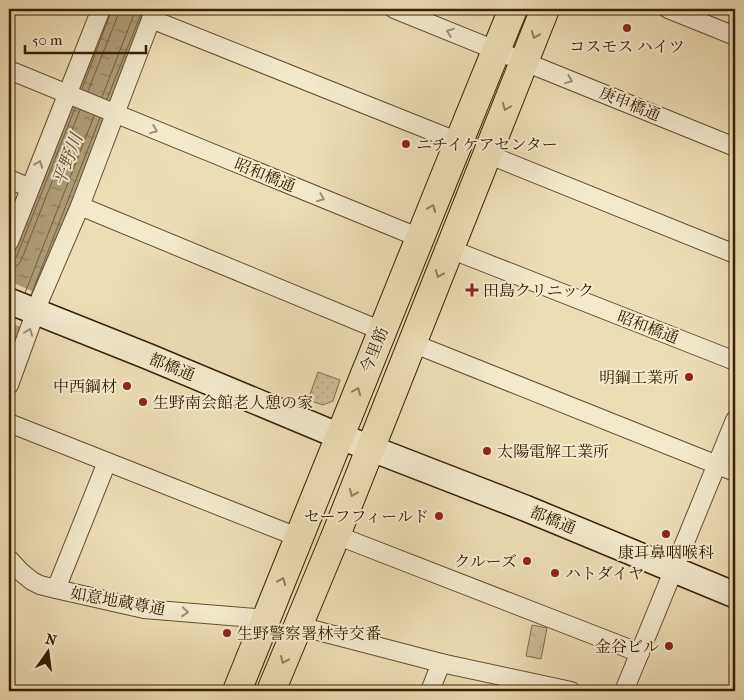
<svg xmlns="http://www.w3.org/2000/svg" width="744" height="700" font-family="'IM FELL French Canon','Noto Serif JP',serif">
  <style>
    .grass { fill: url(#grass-dots); stroke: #82704b }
    .forest { fill: url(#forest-crowns); stroke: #82704b }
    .water { fill: url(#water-ripples); stroke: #7e6c47 }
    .pier { fill: #ecdeb3 }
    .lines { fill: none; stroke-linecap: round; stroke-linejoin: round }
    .shore { stroke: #72603c; stroke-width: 1 }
    .street-casing { stroke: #64502e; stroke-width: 20 }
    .secondary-casing { stroke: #362101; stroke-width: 28 }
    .primary-casing { stroke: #362101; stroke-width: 30 }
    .street { stroke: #f3eace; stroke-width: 18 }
    .secondary { stroke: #f3eace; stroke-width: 25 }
    .primary { stroke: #ecdeb3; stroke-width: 28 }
    .oneway { stroke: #9e9072 }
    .oneway2 { stroke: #91805a }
    .poi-dot { fill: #8f2418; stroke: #f3eace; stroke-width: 2 }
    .labels { text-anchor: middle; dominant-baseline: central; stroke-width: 4; stroke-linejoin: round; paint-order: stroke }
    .poi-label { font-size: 16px; fill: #362101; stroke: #f3eace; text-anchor: start }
    .street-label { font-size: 16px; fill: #362101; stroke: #f3eace }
    .water-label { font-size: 18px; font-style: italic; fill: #604d2a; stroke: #f3eace }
  </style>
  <defs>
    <pattern id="grass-dots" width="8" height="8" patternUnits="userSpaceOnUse" patternTransform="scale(1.25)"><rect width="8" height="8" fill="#cdbe95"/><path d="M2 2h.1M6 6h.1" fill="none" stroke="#b1a37f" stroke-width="1.8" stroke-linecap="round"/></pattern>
    <pattern id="forest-crowns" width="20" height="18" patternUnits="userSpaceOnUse" patternTransform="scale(1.25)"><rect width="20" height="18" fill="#cdbe95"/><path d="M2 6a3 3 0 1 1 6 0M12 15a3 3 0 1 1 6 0" fill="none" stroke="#b1a37f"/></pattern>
    <pattern id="water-ripples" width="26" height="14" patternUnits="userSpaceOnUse" patternTransform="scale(1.25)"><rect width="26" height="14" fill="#ae9e76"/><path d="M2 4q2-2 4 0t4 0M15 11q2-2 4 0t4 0" fill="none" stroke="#8e805e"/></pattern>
  </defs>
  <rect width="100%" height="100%" fill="#ecdeb3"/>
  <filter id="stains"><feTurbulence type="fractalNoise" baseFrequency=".004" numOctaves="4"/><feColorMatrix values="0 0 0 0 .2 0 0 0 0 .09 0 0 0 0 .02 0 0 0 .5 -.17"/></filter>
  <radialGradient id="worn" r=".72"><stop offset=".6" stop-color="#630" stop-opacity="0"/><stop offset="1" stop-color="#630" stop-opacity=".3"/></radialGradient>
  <polygon class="grass" points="318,372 340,380 333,401 323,405 308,400"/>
  <polygon class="forest" points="532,625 547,628 541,659 526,656"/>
  <polygon class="water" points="108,9 148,9 9,365 9,262"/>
  <polygon class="pier" points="9,281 39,294 25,329 9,322"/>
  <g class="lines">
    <g class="shore">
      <polyline points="82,89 112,9"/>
      <polyline points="88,91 118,15 119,9"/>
      <polyline points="102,97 136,9"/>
      <polyline points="107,99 143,9"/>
      <polyline points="9,262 13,261 16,258 75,108"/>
      <polyline points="9,268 17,266 21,261 80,110"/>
      <polyline points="25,293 94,116"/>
      <polyline points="31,295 100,118"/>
    </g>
    <defs>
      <g id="street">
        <polyline points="394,9 735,147"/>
        <polyline points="668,9 735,36"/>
        <polyline points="151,19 459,142"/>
        <polyline points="9,70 420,238"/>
        <polyline points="487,154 735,254"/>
        <polyline points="9,179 30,188"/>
        <polyline points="80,206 382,331"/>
        <polyline points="9,242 101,9"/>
        <polyline points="450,249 735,361"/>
        <polyline points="412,343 735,472"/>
        <polyline points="9,385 41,297 80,206 155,9"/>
        <polyline points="9,423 300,538"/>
        <polyline points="336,535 640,653"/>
        <polyline points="9,559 21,572 32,581 40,585 56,589 144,609 267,619"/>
        <polyline points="56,589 107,462"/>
        <polyline points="299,626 441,663 571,691"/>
        <polyline points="430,691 441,663"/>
        <polyline points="624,691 735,420"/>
      </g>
      <polyline id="secondary" points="9,301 147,356 339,436 525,508 735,595"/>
      <g id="primary">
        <path d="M237,691C329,464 420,236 513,9"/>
        <polyline points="271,691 336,535 545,9"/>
      </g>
    </defs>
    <use href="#street" class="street-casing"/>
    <use href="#secondary" class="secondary-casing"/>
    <use href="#primary" class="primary-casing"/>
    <use href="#street" class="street"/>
    <use href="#secondary" class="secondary"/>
    <use href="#primary" class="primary"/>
  </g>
  <defs><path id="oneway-chevron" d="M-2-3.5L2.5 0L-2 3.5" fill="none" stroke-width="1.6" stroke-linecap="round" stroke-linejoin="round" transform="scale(1.25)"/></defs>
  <g class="oneway">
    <use href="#oneway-chevron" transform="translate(450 32) rotate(-158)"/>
    <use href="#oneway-chevron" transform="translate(569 80) rotate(22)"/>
    <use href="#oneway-chevron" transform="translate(154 130) rotate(22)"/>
    <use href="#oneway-chevron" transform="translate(39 164) rotate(-69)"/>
    <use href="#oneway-chevron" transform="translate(321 198) rotate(22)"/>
    <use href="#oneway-chevron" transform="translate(29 332) rotate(-69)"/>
    <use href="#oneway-chevron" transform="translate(185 612) rotate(5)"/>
  </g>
  <g class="oneway2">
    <use href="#oneway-chevron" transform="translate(535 35) rotate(112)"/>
    <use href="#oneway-chevron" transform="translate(506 107) rotate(112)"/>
    <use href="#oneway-chevron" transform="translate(432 208) rotate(-68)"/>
    <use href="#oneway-chevron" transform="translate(439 274) rotate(112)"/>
    <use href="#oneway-chevron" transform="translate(357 391) rotate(-68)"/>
    <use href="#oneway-chevron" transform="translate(353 493) rotate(112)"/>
    <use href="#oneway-chevron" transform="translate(282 581) rotate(-68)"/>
    <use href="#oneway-chevron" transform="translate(284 660) rotate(113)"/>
  </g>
  <g class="poi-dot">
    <circle cx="627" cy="28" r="5"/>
    <circle cx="406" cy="144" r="5"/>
    <path d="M469.5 282.5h5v5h5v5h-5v5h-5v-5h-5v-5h5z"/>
    <circle cx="689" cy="377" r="5"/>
    <circle cx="127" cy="386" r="5"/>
    <circle cx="143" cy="402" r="5"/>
    <circle cx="487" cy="451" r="5"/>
    <circle cx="439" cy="516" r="5"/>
    <circle cx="666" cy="534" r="5"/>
    <circle cx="527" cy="561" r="5"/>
    <circle cx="555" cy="573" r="5"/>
    <circle cx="227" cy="633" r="5"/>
    <circle cx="669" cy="646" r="5"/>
  </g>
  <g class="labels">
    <g class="poi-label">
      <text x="627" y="46" text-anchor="middle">コスモス ハイツ</text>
      <text x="416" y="144">ニチイケアセンター</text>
      <text x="483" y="290">田島クリニック</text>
      <text x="679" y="377" text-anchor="end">明鋼工業所</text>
      <text x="117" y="386" text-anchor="end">中西鋼材</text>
      <text x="153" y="402">生野南会館老人憩の家</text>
      <text x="497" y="451">太陽電解工業所</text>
      <text x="429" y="516" text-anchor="end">セーフフィールド</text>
      <text x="666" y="552" text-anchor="middle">康耳鼻咽喉科</text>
      <text x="517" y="561" text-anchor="end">クルーズ</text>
      <text x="565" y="573">ハトダイヤ</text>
      <text x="237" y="633">生野警察署林寺交番</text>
      <text x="659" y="646" text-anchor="end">金谷ビル</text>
    </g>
    <g class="street-label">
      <text transform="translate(630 104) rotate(22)">庚申橋通</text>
      <text transform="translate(265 175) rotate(22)">昭和橋通</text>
      <text transform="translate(648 327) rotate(21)">昭和橋通</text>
      <text transform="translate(374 350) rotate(-68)">今里筋</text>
      <text transform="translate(172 367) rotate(22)">都橋通</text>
      <text transform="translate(553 520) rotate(22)">都橋通</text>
      <text transform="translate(118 601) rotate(10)">如意地蔵尊通</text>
    </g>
    <g class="water-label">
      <text transform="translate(68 160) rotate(-69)">平野川</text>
    </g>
  </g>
  <rect width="744" height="700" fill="none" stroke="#ecdeb3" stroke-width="30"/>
  <rect x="10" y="10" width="724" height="680" fill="none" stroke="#362101" stroke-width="2.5"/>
  <rect x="15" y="15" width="714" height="670" fill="none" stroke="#362101"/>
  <g transform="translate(48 652) rotate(14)" stroke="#f3eace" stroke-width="4" paint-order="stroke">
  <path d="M0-4L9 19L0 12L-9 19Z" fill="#362101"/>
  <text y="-8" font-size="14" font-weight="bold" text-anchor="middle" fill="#362101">N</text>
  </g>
  <path d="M25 45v8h121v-8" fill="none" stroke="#362101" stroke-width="2.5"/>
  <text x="32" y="45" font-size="15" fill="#362101" stroke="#f3eace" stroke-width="4" paint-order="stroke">50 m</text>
  <rect width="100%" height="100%" filter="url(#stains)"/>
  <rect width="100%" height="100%" fill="url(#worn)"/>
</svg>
